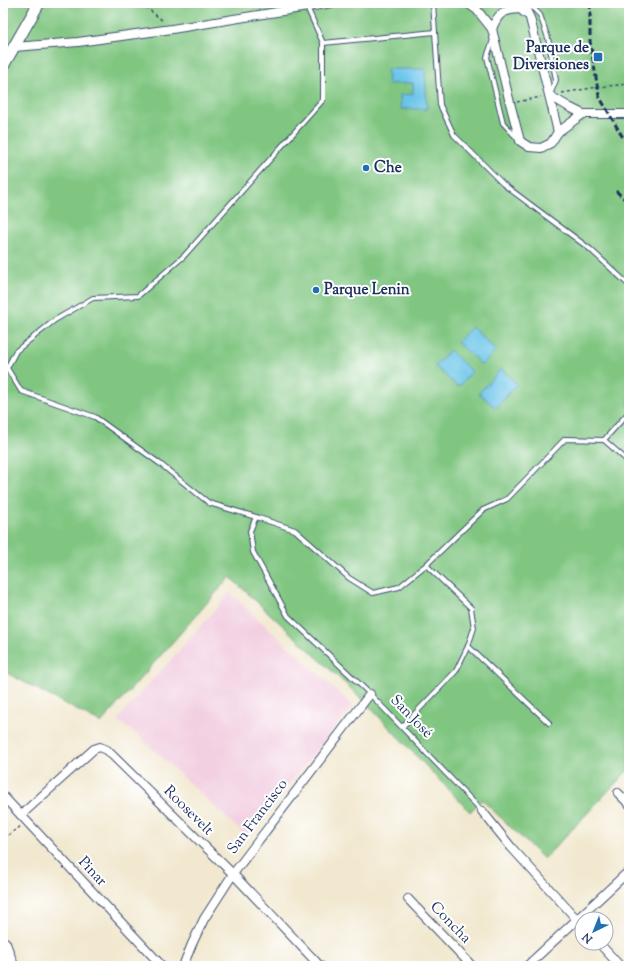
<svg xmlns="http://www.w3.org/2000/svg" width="632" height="969" font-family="'Sorts Mill Goudy',serif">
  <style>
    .built { fill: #f2cfe1 }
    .green { fill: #80c681; stroke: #4e7a70 }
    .water { fill: #6bc4e9; stroke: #437aa4 }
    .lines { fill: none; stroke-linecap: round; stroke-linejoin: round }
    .lane-casing { stroke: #3b4b6f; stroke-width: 6 }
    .street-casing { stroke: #3b4b6f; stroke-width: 10 }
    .secondary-casing { stroke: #3b4b6f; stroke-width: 13 }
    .highway-casing { stroke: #3b4b6f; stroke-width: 16 }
    .path { stroke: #3b4b6f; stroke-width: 1.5; stroke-dasharray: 3 3; stroke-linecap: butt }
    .lane { stroke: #fff; stroke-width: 4 }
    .street { stroke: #fff; stroke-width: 8 }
    .secondary { stroke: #fff; stroke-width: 11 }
    .highway { stroke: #fff; stroke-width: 14 }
    .rail { stroke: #1b2f5e; stroke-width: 3; stroke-dasharray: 6 3; stroke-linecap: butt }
    .poi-dot { fill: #1f6fb2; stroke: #fff; stroke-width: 1.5 }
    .labels { text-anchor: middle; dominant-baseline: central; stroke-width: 4; stroke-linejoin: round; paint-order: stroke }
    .poi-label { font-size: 15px; font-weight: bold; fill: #1b2f5e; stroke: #fff; text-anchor: start }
    .street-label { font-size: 15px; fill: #1b2f5e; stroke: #fff }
  </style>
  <rect width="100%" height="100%" fill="#fff"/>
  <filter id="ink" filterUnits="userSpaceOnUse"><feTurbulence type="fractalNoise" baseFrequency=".025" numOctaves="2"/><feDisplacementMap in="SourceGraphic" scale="8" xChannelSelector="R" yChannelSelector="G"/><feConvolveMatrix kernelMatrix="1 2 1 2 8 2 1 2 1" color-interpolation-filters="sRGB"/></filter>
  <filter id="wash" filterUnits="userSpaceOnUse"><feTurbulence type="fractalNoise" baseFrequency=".012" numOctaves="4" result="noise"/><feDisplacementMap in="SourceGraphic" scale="16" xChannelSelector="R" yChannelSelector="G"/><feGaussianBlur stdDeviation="0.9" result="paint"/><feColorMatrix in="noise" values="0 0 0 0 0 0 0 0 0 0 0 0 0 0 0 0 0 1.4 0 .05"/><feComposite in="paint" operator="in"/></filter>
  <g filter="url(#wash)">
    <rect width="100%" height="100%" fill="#f1e8cf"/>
    <polygon class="built" points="230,593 353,706 246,836 138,735 117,720"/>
    <polygon class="green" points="3,3 629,3 629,769 544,859 482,800 470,812 361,698 230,577 101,723 3,671"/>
    <g class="water">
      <polygon points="387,69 425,69 427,109 401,109 400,95 413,94 413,83 388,84"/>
      <polygon points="472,327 496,350 482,365 457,342"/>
      <polygon points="450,350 472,372 458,387 435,366"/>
      <polygon points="501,369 517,384 496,408 479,393"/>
    </g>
  </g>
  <g filter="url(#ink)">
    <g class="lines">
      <defs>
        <g id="lane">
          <polyline points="433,3 440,105 454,135 503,184 590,249 629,285"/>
          <polyline points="524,3 533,8 540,15 548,38 556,80 550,95"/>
          <polyline points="307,7 323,43 323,100 184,256 138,296 93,298 55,320 16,351 7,368 21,391 95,417 159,463 209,503 256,517 295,530 349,578 373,593 399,587 426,565 483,510 507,499 565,439 604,440 629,412"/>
          <polyline points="493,40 487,57 503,123 517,138"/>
          <polyline points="323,43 435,32"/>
          <polyline points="604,440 629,462"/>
          <polyline points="256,517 250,531 253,552 288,616 370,694 482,811"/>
          <polyline points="468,646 549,723"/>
          <polyline points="402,727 456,671 468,646 474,628 471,608 426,565"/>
        </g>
        <g id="street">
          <polyline points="467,3 477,10 492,29 510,103 520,141 529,147 541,148 551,143 558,132 583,114"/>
          <polyline points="521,3 525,8 530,18 549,95 569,107 583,114 629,114"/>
          <path d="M492,29C498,13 503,10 520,9L526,14"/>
          <polyline points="14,47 78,42 172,29 332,3"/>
          <polyline points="549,95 558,132"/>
          <polyline points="618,793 629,804"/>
          <polyline points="3,796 162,966"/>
          <polyline points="482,811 511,847 582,925"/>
          <polyline points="21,815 94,749 100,747 107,750 233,874 320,966"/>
          <polyline points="408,899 472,966"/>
          <polyline points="599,943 620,966"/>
          <polyline points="183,966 192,944 204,919 233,874 370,694"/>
          <polyline points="527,966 629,871"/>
        </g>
        <polyline id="secondary" points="3,66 39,3"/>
        <polyline id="highway" points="3,944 11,966"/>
      </defs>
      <use href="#lane" class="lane-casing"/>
      <use href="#street" class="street-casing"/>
      <use href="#secondary" class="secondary-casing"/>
      <use href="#highway" class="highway-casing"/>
      <g class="path">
        <polyline points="141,3 163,21"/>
        <polyline points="562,93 597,87 629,84"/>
        <polyline points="517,102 541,97"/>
        <polyline points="3,839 21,826"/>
      </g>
      <use href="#lane" class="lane"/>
      <use href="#street" class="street"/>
      <use href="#secondary" class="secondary"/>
      <use href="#highway" class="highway"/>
      <g class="rail">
        <polyline points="590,3 590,41 599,96 622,136 629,145"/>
        <polyline points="616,191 629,203"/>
      </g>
    </g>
  </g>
  <g class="poi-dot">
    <rect x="593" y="52" width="10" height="10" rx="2"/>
    <circle cx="366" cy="168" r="4"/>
    <circle cx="316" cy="290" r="4"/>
  </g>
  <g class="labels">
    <g class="poi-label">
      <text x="589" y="48" text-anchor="end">Parque de<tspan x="589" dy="17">Diversiones</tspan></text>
      <text x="374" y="168">Che</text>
      <text x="324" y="290">Parque Lenin</text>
    </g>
    <g class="street-label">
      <text transform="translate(411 717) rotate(46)">San José</text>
      <text transform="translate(188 811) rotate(45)">Roosevelt</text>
      <text transform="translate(258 817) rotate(-53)">San Francisco</text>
      <text transform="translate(92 872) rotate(47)">Pinar</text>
      <text transform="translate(450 923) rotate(46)">Concha</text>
    </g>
  </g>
  <rect width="632" height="969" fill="none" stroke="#fff" stroke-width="16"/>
  <g transform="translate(594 931) rotate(223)"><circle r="19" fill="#ffffff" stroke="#a4acbf"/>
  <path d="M0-3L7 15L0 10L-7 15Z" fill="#1f6fb2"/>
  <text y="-6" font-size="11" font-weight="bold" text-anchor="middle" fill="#1b2f5e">N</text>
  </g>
</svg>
